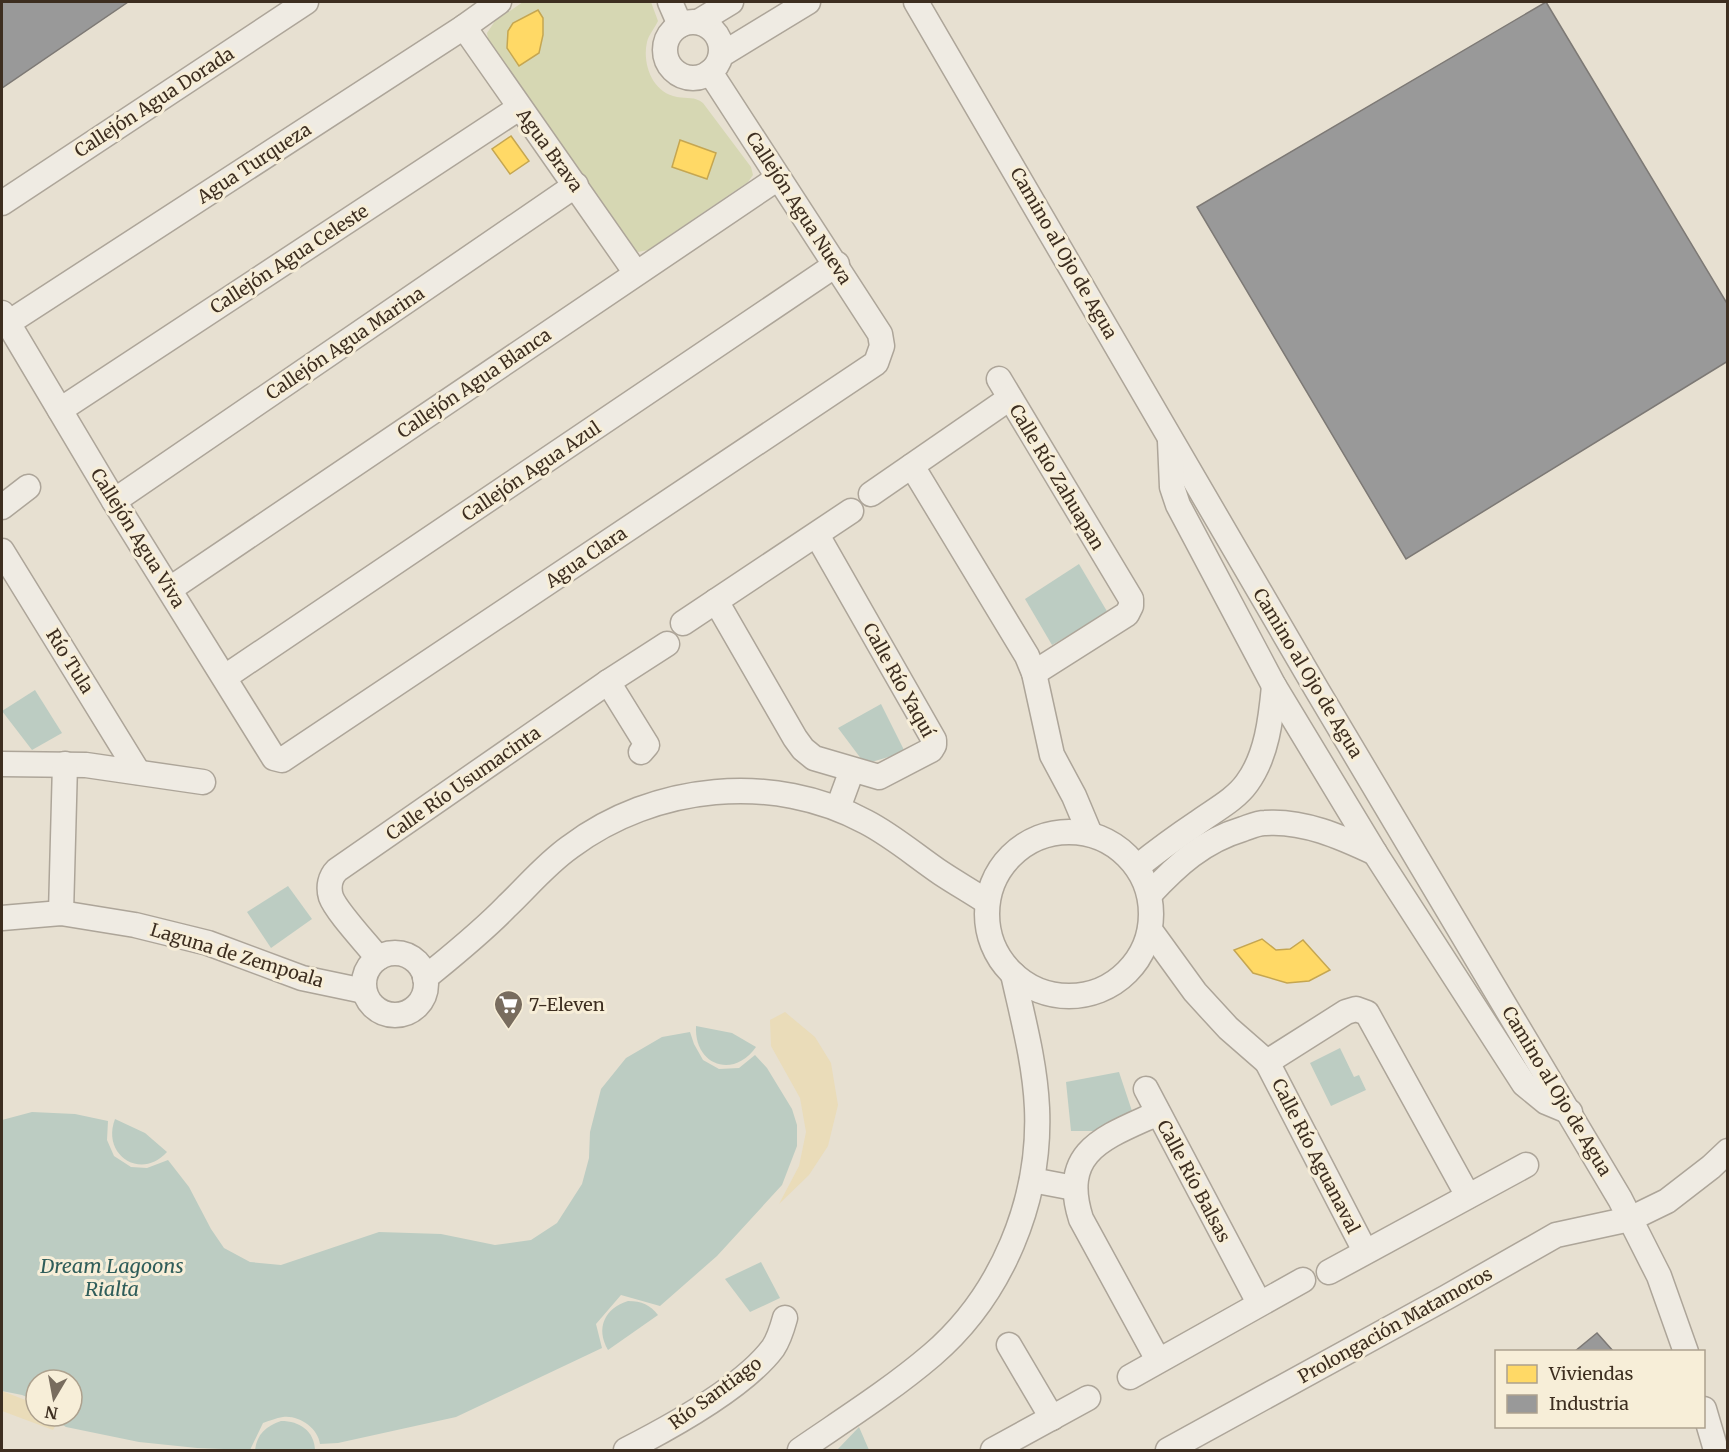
<svg xmlns="http://www.w3.org/2000/svg" width="1729" height="1452" font-family="Merriweather,serif">
  <style>
    .green { fill: #d6d7b3 }
    .sand { fill: #eadcb9 }
    .water { fill: #bcccc2 }
    .homes { fill: #ffd966; stroke: #c5a651; stroke-width: 1.5 }
    .industry { fill: #999; stroke: #7d7975; stroke-width: 1.5 }
    .lines { fill: none; stroke-linecap: round; stroke-linejoin: round }
    .minor-casing { stroke: #ada599; stroke-width: 27 }
    .minor { stroke: #efebe3; stroke-width: 24 }
    .labels { text-anchor: middle; dominant-baseline: central; stroke-width: 6; stroke-linejoin: round; paint-order: stroke }
    .street-label { font-size: 18px; fill: #3d2e20; stroke: #f7eed8 }
    .poi-label { font-size: 18px; fill: #3d2e20; stroke: #f7eed8; text-anchor: start }
    .water-label { font-size: 20px; font-style: italic; fill: #2f5d5a; stroke: #f7eed8 }
  </style>
  <rect width="100%" height="100%" fill="#e7e0d1"/>
  <path class="green" d="M523,2H651L658,21C655,28 649,34 647,42C642,63 652,93 677,97C688,99 694,96 703,103L751,167L753,175L748,182L648,250L638,252L631,247L489,45L487,33L495,21Z"/>
  <g class="sand">
    <polygon points="785,1012 815,1037 831,1063 838,1105 828,1146 809,1175 779,1204 799,1166 806,1132 800,1098 771,1046 770,1020"/>
    <polygon points="2,1391 36,1404 36,1416 54,1416 57,1423 53,1430 2,1411"/>
  </g>
  <g class="water">
    <polygon points="1079,564 1108,613 1052,645 1025,599"/>
    <polygon points="35,690 62,733 32,750 2,711"/>
    <polygon points="881,704 905,752 865,764 838,728"/>
    <polygon points="288,886 312,919 271,948 247,912"/>
    <path d="M696,1026L732,1033L756,1047C734,1079 694,1066 696,1026Z"/>
    <path d="M690,1032L694,1044L703,1060L719,1069L739,1068L755,1055L767,1068L792,1109L797,1125V1146L782,1185L717,1256L660,1306L621,1295L596,1324L602,1348L456,1417L338,1443L320,1444C318,1428 299,1415 283,1417C276,1418 269,1421 263,1423L250,1450L197,1448L139,1442L66,1427L61,1424L56,1416H72V1380H36V1401L22,1395L2,1391V1120L32,1112L75,1114L108,1121L107,1140L114,1156L131,1167L147,1168L168,1160L189,1187L211,1229L224,1248L250,1262L281,1265L379,1232L441,1234L495,1245L531,1240L557,1223L582,1184L589,1158L590,1132L601,1089L626,1058L662,1037Z"/>
    <polygon points="1340,1048 1354,1077 1359,1075 1366,1090 1331,1106 1310,1063"/>
    <polygon points="1119,1072 1132,1111 1108,1131 1071,1131 1066,1082"/>
    <path d="M115,1119L145,1133L167,1152C141,1181 101,1155 115,1119Z"/>
    <polygon points="761,1262 780,1298 750,1312 725,1279"/>
    <path d="M628,1301C642,1301 650,1305 658,1315L608,1350C595,1328 605,1308 628,1301Z"/>
    <path d="M281,1421C300,1421 314,1431 315,1450H255C257,1434 266,1426 281,1421Z"/>
    <polygon points="859,1427 869,1450 837,1450"/>
  </g>
  <g class="homes">
    <polygon points="538,10 543,18 543,35 539,53 519,66 507,48 508,31 513,23"/>
    <polygon points="511,136 529,161 510,174 492,149"/>
    <polygon points="680,140 716,153 707,179 672,167"/>
    <polygon points="1262,939 1276,950 1290,949 1303,940 1330,970 1309,981 1287,983 1253,973 1234,950"/>
  </g>
  <g class="industry">
    <polygon points="2,2 128,2 2,88"/>
    <polygon points="1546,2 1728,305 1728,361 1406,559 1197,207"/>
    <polygon points="1597,1333 1614,1352 1574,1352"/>
  </g>
  <g class="lines">
    <defs>
      <g id="minor">
        <polyline points="670,2 680,25"/>
        <polyline points="916,2 1317,690 1620,1199 1659,1276 1686,1352"/>
        <circle cx="693" cy="50" r="28"/>
        <polyline points="698,22 731,2"/>
        <polyline points="464,27 636,273"/>
        <polyline points="721,55 808,2"/>
        <polyline points="2,203 306,2"/>
        <polyline points="2,313 114,501 274,758 282,760 876,363 882,346 880,334 710,72"/>
        <polyline points="8,323 464,27 499,2"/>
        <polyline points="999,379 1131,599 1131,606 1127,614 1034,673"/>
        <polyline points="60,410 519,108"/>
        <polyline points="1170,441 1172,487 1178,505 1274,686 1375,853 1524,1084 1546,1102 1570,1112"/>
        <polyline points="912,466 1027,656 1034,673 1052,755 1074,796 1090,834"/>
        <polyline points="871,494 1010,398"/>
        <polyline points="114,501 576,185"/>
        <polyline points="2,507 28,487"/>
        <polyline points="2,551 138,772"/>
        <polyline points="170,589 778,178"/>
        <polyline points="716,601 795,738 803,749 814,758 879,777 931,750 934,745 934,740 817,535"/>
        <polyline points="683,623 851,511"/>
        <polyline points="225,677 837,264"/>
        <polyline points="608,682 647,745 641,752"/>
        <polyline points="2,764 86,765 203,782"/>
        <polyline points="838,808 852,770"/>
        <circle cx="1069" cy="914" r="82"/>
        <path d="M1137,867C1157,851 1176,837 1197,823C1213,811 1235,800 1247,783C1267,756 1271,718 1274,686"/>
        <path d="M1150,894C1177,865 1203,841 1243,829C1249,827 1257,823 1265,823C1303,820 1341,837 1375,853"/>
        <polyline points="61,913 65,764"/>
        <polyline points="2,918 61,913 135,925 208,943 302,978 364,991"/>
        <polyline points="1150,930 1195,992 1228,1028 1267,1062 1365,1251"/>
        <circle cx="395" cy="984" r="31"/>
        <path d="M378,958C367,944 336,911 331,897C328,887 330,877 337,870L608,682L667,644"/>
        <path d="M425,978C453,955 482,932 507,906C528,886 546,864 570,847C654,784 774,772 866,822C893,836 916,856 941,873C956,883 972,892 987,902"/>
        <polyline points="1267,1062 1346,1012 1356,1009 1367,1013 1468,1196"/>
        <polyline points="1146,1089 1259,1303"/>
        <path d="M1158,1113C1106,1137 1059,1150 1081,1219L1158,1360"/>
        <polyline points="1032,1180 1074,1188"/>
        <polyline points="1329,1272 1526,1165"/>
        <polyline points="1009,1345 1052,1418"/>
        <polyline points="1130,1377 1303,1280"/>
        <polyline points="1704,1409 1716,1450"/>
        <path d="M626,1450C669,1428 744,1387 773,1348C779,1339 782,1329 785,1318"/>
        <path d="M800,1450C845,1419 891,1390 932,1355C1002,1295 1041,1200 1037,1108C1035,1063 1023,1019 1013,974"/>
        <polyline points="993,1450 1088,1398"/>
        <polyline points="1168,1450 1447,1297 1556,1235 1630,1219 1667,1201 1711,1167 1728,1151"/>
      </g>
    </defs>
    <use href="#minor" class="minor-casing"/>
    <use href="#minor" class="minor"/>
  </g>
  <defs>
    <symbol id="supermarket-pin" viewBox="-11 -11 22 30"><path d="M0 17L-7.5 6A9.5 9.5 0 1 1 7.5 6Z" fill="#786c5e" stroke="#f7eed8"/><path d="M-6-5.5h2.5l.6 2H6L4.5 2H-2.5L-4.4-4H-6ZM-1.5 3.2a1.3 1.3 0 1 0 .1 0ZM3 3.2a1.3 1.3 0 1 0 .1 0Z" fill="#fff"/></symbol>
  </defs>
  <g fill-rule="evenodd">
    <use href="#supermarket-pin" x="492" y="988" width="33" height="45"/>
  </g>
  <g class="labels">
    <g class="street-label">
      <text transform="translate(154 102) rotate(-33)">Callejón Agua Dorada</text>
      <text transform="translate(550 150) rotate(54)">Agua Brava</text>
      <text transform="translate(254 163) rotate(-33)">Agua Turqueza</text>
      <text transform="translate(799 208) rotate(57)">Callejón Agua Nueva</text>
      <text transform="translate(1064 253) rotate(60)">Camino al Ojo de Agua</text>
      <text transform="translate(289 259) rotate(-33)">Callejón Agua Celeste</text>
      <text transform="translate(345 343) rotate(-34)">Callejón Agua Marina</text>
      <text transform="translate(474 383) rotate(-34)">Callejón Agua Blanca</text>
      <text transform="translate(531 471) rotate(-34)">Callejón Agua Azul</text>
      <text transform="translate(1057 477) rotate(59)">Calle Río Zahuapan</text>
      <text transform="translate(138 538) rotate(58)">Callejón Agua Viva</text>
      <text transform="translate(586 557) rotate(-34)">Agua Clara</text>
      <text transform="translate(70 661) rotate(58)">Río Tula</text>
      <text transform="translate(1308 673) rotate(59)">Camino al Ojo de Agua</text>
      <text transform="translate(899 680) rotate(61)">Calle Río Yaquí</text>
      <text transform="translate(463 783) rotate(-35)">Calle Río Usumacinta</text>
      <text transform="translate(237 955) rotate(17)">Laguna de Zempoala</text>
      <text transform="translate(1557 1091) rotate(59)">Camino al Ojo de Agua</text>
      <text transform="translate(1316 1156) rotate(63)">Calle Río Aguanaval</text>
      <text transform="translate(1194 1181) rotate(62)">Calle Río Balsas</text>
      <text transform="translate(1395 1325) rotate(-29)">Prolongación Matamoros</text>
      <text transform="translate(715 1393) rotate(-36)">Río Santiago</text>
    </g>
    <g class="poi-label">
      <text x="529" y="1004">7-Eleven</text>
    </g>
    <g class="water-label">
      <text x="112" y="1265">Dream Lagoons<tspan x="112" dy="23">Rialta</tspan></text>
    </g>
  </g>
  <rect width="1729" height="1452" fill="none" stroke="#3d2e20" stroke-width="6"/>
  <rect x="1495" y="1350" width="210" height="78" fill="#f7eed8" stroke="#ada18e" stroke-width="1.5"/>
  <rect x="1507" y="1365" width="30" height="18" fill="#ffd966" stroke="#ada18e" stroke-width="1.5"/>
  <text x="1549" y="1380" font-size="18" fill="#3d2e20">Viviendas</text>
  <rect x="1507" y="1395" width="30" height="18" fill="#999999" stroke="#ada18e" stroke-width="1.5"/>
  <text x="1549" y="1410" font-size="18" fill="#3d2e20">Industria</text>
  <g transform="translate(54 1398) rotate(190)"><circle r="28" fill="#f7eed8" stroke="#ada18e" stroke-width="1.5"/>
  <path d="M0-4.5L10 22L0 15L-10 22Z" fill="#786c5e"/>
  <text y="-9" font-size="16" font-weight="bold" text-anchor="middle" fill="#3d2e20">N</text>
  </g>
</svg>
